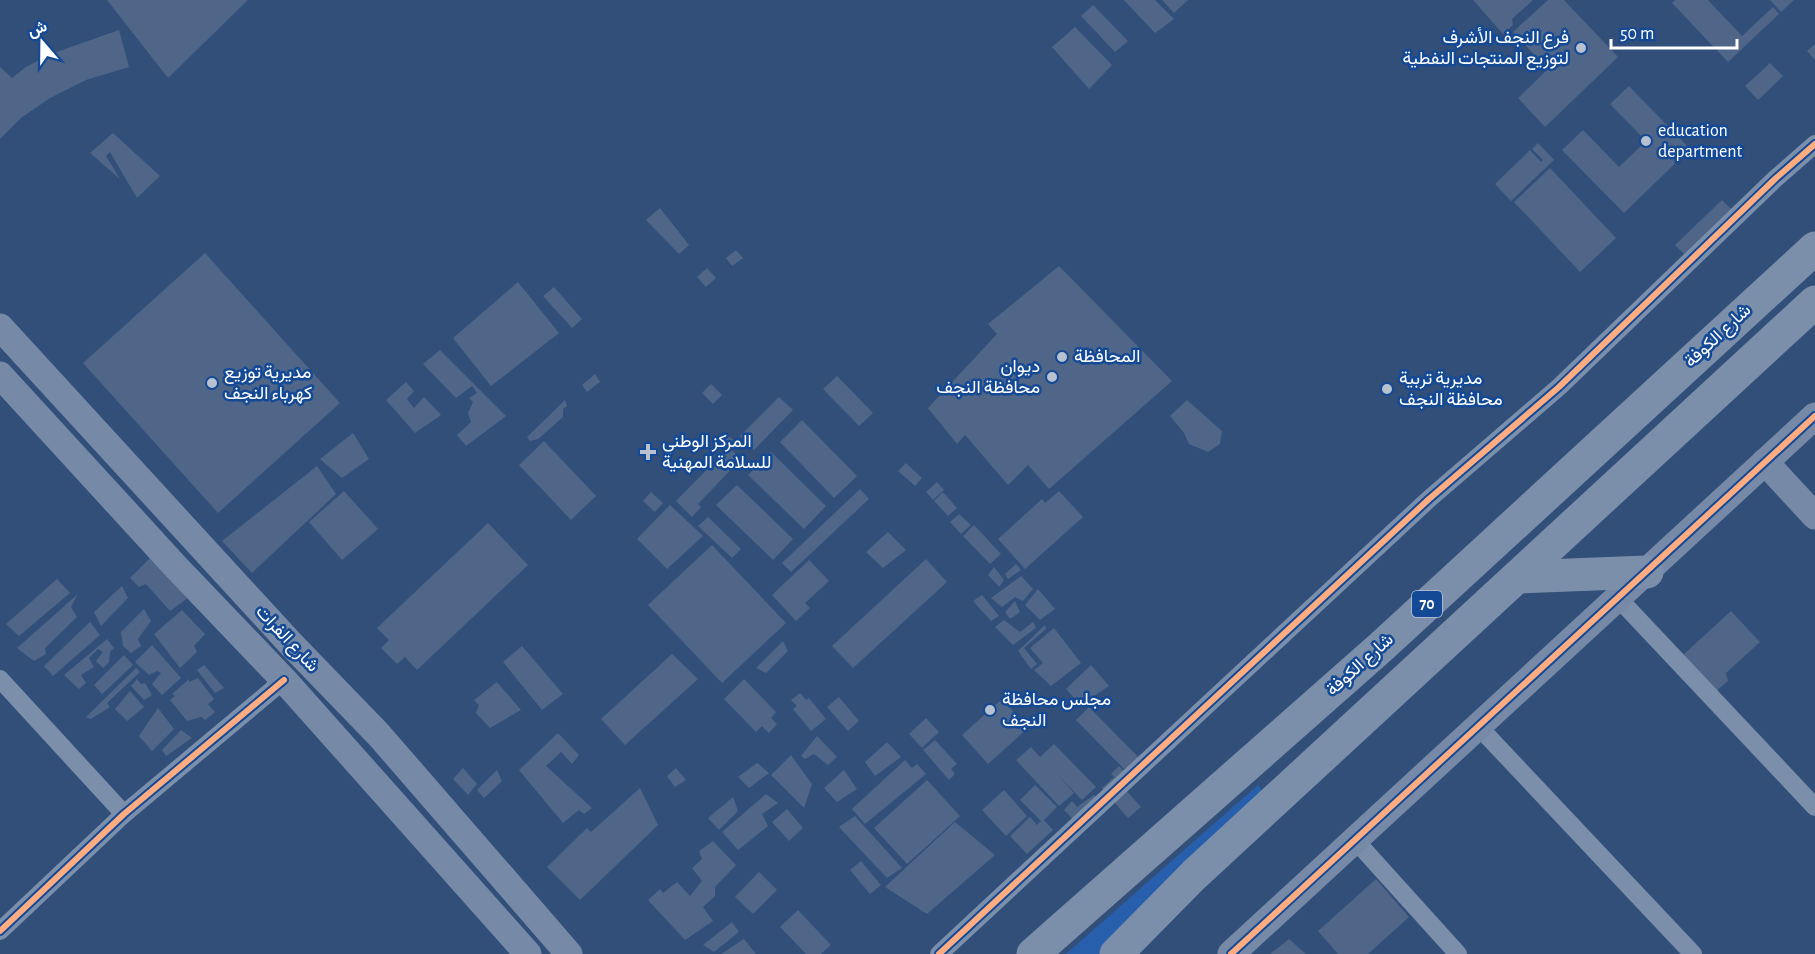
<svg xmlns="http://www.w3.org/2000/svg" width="1815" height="954" font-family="'Alegreya Sans',Vazirmatn,sans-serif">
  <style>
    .green { fill: #285fad }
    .building { fill: #4f6688 }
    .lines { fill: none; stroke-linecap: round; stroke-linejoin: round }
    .street { stroke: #7b8fab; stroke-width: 18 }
    .secondary { stroke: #768aa8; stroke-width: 27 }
    .highway { stroke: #7c8faa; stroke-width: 33 }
    .cycleway-casing { stroke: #144996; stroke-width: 10 }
    .cycleway { stroke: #ffac80; stroke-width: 6 }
    .poi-dot { fill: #b7c1d0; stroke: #144996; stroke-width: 2 }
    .labels { text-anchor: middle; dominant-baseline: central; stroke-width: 5; stroke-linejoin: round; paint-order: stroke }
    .shield { fill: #144996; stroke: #b8c8e0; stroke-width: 1.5 }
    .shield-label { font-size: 16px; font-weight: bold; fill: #fff }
    .poi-label { font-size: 18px; fill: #fff; stroke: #144996; text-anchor: start }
    .street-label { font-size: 18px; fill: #fff; stroke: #144996 }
  </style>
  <rect width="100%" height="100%" fill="#314f79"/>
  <polygon class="green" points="1258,785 1268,798 1116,954 1066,954"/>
  <g class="building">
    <polygon points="107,0 248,0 168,78"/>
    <polygon points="1124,0 1155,0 1174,19 1155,33"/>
    <polygon points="1162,0 1188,0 1174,13"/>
    <polygon points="1473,0 1533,0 1512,19 1513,25 1503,34"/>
    <polygon points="1548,0 1564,0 1618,57 1545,127 1518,98 1548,69 1513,32"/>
    <polygon points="1675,0 1708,0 1742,36 1773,7 1779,14 1728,62 1672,3"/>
    <polygon points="1770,0 1794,0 1781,12"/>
    <polygon points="1093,5 1128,41 1115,52 1081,16"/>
    <polygon points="1075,27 1112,65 1089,89 1052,47"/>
    <polygon points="119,30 129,67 86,80 50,98 21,118 0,139 0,67 12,78 26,67 51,54"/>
    <polygon points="1815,44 1815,60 1807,51"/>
    <polygon points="1770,63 1783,76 1758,100 1745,86"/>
    <polygon points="1629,86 1690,149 1624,213 1562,150 1583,130 1619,167 1646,141 1610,104"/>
    <polygon points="113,133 160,176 137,198 110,152 106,156 120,179 90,153"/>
    <polygon points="1538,143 1554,160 1511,201 1495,184 1530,150 1541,162 1543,160 1532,149"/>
    <polygon points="1550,168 1616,238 1580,272 1514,202"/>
    <polygon points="1722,200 1731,209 1684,254 1675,245"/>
    <polygon points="660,208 689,245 679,254 646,220"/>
    <polygon points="736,250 743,258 732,266 726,258"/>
    <polygon points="205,253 340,403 218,513 83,363"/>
    <polygon points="1059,266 1172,381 1049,489 1028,465 1008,485 965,435 957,444 928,408 997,334 988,324"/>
    <polygon points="707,268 716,278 706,287 697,277"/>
    <polygon points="518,282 559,333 491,386 453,338"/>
    <polygon points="554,287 582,319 572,328 543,296"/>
    <polygon points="440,350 506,416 466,446 457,435 471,422 468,413 473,402 469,398 477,393 472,386 456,398 423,364"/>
    <polygon points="595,374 600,382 587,392 582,385"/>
    <polygon points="837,376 873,413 859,426 823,389"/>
    <polygon points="406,382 414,391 407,399 414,408 424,397 441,415 415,433 386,400"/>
    <polygon points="711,384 722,395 713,404 702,393"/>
    <polygon points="779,397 793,410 754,450 740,436"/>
    <polygon points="565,400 567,406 563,409 563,417 538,439 530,441 527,437"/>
    <polygon points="1187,400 1222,431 1220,444 1208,452 1189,444 1184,433 1170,416"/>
    <polygon points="802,420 857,476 834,498 780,442"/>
    <polygon points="353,433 369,459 342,478 320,459"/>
    <polygon points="728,436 735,441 729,447 741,459 698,504 701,507 692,517 676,501 727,449 721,444"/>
    <polygon points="544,441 596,496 571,520 519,465"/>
    <polygon points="771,452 826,506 804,529 748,475"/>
    <polygon points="906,463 922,478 915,486 898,471"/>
    <polygon points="317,466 336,494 252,573 222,541"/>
    <polygon points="937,482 944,490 933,500 926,492"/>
    <polygon points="737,485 793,539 773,560 716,505"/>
    <polygon points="860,489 869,499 791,572 782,563"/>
    <polygon points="344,491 378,529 342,560 309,522"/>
    <polygon points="1059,491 1083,517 1025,569 998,539 1042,499 1045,503"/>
    <polygon points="651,492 663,503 655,512 643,501"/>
    <polygon points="943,492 957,508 948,516 934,501"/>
    <polygon points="670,505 703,536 667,569 637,539"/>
    <polygon points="959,514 971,525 961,534 950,522"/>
    <polygon points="708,517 741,549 732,558 698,526"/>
    <polygon points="488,523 528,565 417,670 405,657 397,664 381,648 389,640 377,628"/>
    <polygon points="974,525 1001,554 990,564 963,536"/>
    <polygon points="888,532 906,550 883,568 866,552"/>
    <polygon points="712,545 786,623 722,683 648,605"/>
    <polygon points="151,557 188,598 170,611 146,584 139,587 130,578"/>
    <polygon points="926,559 947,582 853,668 832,646"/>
    <polygon points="809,560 829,581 805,603 810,608 796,621 772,595"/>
    <polygon points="1016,564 1021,570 1008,579 1005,574"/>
    <polygon points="994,567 1004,580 999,587 988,575"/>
    <polygon points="1021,576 1033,589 1023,601 1015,597 1002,607 991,598"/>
    <polygon points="57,579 70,593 19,636 6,624"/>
    <polygon points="122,586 128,598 101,626 94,612"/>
    <polygon points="1038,589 1055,609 1040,620 1025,605"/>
    <polygon points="78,594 71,607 77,617 45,648 46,654 34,661 17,648"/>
    <polygon points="982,595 999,616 991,621 973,601"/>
    <polygon points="1015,601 1020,612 1010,619 1005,612"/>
    <polygon points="144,609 151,621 138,639 141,646 131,653 123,646 121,632"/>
    <polygon points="182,610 205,634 194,646 197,652 180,668 154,634"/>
    <polygon points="1731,611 1760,642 1726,673 1728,681 1716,691 1683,655"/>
    <polygon points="1004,620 1020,632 1033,622 1036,628 1013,645 995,627"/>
    <polygon points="90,622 100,635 53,676 44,666"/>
    <polygon points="1045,625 1046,629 1024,648 1037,664 1031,669 1018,651"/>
    <polygon points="1054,628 1081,663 1051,686 1034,670 1043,663 1030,648"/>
    <polygon points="107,639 114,648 110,652 109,662 103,668 96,661 103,652 98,649 89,658 94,667 81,675 86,683 79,689 64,675"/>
    <polygon points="783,641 788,651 766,673 756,668"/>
    <polygon points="152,645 181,678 162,695 152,684 161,673 157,671 149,675 135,662"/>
    <polygon points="522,646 563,694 542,710 503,662"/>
    <polygon points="672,654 698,679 625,745 601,719"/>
    <polygon points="124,655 133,665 102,694 94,685"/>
    <polygon points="204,665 224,688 215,693 197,670"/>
    <polygon points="1091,665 1109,686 1081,705 1066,689"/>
    <polygon points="136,668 140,672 107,703 110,707 91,719 86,717"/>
    <polygon points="198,678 214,699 208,704 215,712 205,720 201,717 187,721 170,700 175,696 172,694 189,679 189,682"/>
    <polygon points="137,679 141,684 145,683 152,695 144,700 131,686"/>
    <polygon points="744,679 776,712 771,718 777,724 769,733 762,726 756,732 724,699"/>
    <polygon points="497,682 521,710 490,728 476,713 479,705 474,700"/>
    <polygon points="130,691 144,707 127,721 115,709"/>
    <polygon points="800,693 806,700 809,698 826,719 811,731 793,709 797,706 791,700"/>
    <polygon points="839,697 859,721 848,731 827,707"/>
    <polygon points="1002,699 1028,728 988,764 962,735"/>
    <polygon points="1089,707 1144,763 1131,776 1076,720"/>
    <polygon points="158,708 174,729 152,751 139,736"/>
    <polygon points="926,718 939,732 922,748 909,734"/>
    <polygon points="181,730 192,738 166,756 162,750"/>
    <polygon points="558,733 579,755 572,764 561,752 546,766 592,808 584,814 579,810 563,823 519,770"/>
    <polygon points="817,736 837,757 828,765 814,754 805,759 801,756"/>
    <polygon points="935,740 957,764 951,769 955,774 949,780 923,750"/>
    <polygon points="887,742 901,757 875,776 865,762"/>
    <polygon points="1054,744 1096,787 1082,800 1056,773 1074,793 1059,806 1016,760 1031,747 1040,757"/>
    <polygon points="791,755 812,784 804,808 771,775"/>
    <polygon points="905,760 912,768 917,764 926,774 865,824 852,809"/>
    <polygon points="757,763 769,773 749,788 738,777"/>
    <polygon points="1119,766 1128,775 1121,783 1111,774"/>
    <polygon points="463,768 477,784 468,795 453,779"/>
    <polygon points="676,768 686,780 675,787 667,776"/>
    <polygon points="497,770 502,781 484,798 477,790"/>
    <polygon points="844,770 857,789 837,802 824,788"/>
    <polygon points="1114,777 1141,807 1128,818 1102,788"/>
    <polygon points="927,780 960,816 907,864 874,828"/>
    <polygon points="1035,785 1057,807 1044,820 1053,830 1027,854 1010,836 1030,817 1037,825 1041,821 1020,800"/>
    <polygon points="640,788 658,825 580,900 547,867 587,828 591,832"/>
    <polygon points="1004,790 1027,816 1006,836 982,810"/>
    <polygon points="766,794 778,803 762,814 768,826 738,850 722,832"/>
    <polygon points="1094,795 1102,800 1075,821 1064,810 1072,801 1077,807"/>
    <polygon points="733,797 738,811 719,830 708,818"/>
    <polygon points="787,809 803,828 789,841 772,822"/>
    <polygon points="855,816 902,868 887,878 839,827"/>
    <polygon points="955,822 995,855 927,914 885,887"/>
    <polygon points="713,841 736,865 715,887 715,896 703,907 713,921 685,940 648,900 660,889 663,893 677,882 690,896 702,881 692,868 702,859 699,851"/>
    <polygon points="861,861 881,885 870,894 850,870"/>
    <polygon points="759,872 777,890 753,914 735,897"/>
    <polygon points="1376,879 1409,917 1368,954 1338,954 1318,931"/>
    <polygon points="798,910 831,945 821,954 806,954 780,927"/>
    <polygon points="732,922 739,932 714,952 703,945"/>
    <polygon points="744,939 756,954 721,954"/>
    <polygon points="1289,939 1306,954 1270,954"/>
  </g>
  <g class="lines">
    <g class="street">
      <polyline points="1618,598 1815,807"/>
      <polyline points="0,679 124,814"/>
      <polyline points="1478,726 1693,954"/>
      <polyline points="1355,840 1458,954"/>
      <polyline points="0,931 124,814 284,680"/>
      <polyline points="939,954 1429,499 1559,387 1775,179 1815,144"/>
    </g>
    <g class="secondary">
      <polyline points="0,327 290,643 379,735 569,954"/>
      <polyline points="0,375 175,566 284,680 528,954"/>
      <polyline points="1765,462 1815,516"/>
      <polyline points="1231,954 1815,416"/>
    </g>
    <g class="highway">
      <polyline points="1520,577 1647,572"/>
      <polyline points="1033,954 1381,647 1815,248"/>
      <polyline points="1116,954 1194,875 1815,302"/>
    </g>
    <defs>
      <g id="cycleway">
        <polyline points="0,931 124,814 284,680"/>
        <polyline points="939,954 1429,499 1559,387 1775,179 1815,144"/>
        <polyline points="1231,954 1815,416"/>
      </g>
    </defs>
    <use href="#cycleway" class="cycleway-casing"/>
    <use href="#cycleway" class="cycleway"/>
  </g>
  <g class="poi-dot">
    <circle cx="1581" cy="48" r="6"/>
    <circle cx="1646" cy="141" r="6"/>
    <circle cx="1062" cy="357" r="6"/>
    <circle cx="1052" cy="377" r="6"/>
    <circle cx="212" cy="383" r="6"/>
    <circle cx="1387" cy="389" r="6"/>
    <path d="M645 443h6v6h6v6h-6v6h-6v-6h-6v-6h6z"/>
    <circle cx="990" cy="710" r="6"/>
  </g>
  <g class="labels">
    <rect class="shield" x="1412" y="591" width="30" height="26" rx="4.5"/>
    <g class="shield-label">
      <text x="1427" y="604">70</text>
    </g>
    <g class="poi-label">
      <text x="1569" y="38" text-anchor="end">فرع النجف الأشرف<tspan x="1569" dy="21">لتوزيع المنتجات النفطية</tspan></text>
      <text x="1658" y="131">education<tspan x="1658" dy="21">department</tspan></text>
      <text x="1074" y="357">المحافظة</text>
      <text x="1040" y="367" text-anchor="end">ديوان<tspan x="1040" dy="21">محافظة النجف</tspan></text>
      <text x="224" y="373">مديرية توزيع<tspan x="224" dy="21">كهرباء النجف</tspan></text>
      <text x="1399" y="379">مديرية تربية<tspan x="1399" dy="21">محافظة النجف</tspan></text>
      <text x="662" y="442">المركز الوطني<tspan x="662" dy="21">للسلامة المهنية</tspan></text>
      <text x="1002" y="700">مجلس محافظة<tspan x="1002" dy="21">النجف</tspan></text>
    </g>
    <g class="street-label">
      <text transform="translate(1718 336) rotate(-43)">شارع الكوفة</text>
      <text transform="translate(287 639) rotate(47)">شارع الفرات</text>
      <text transform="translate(1360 665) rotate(-42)">شارع الكوفة</text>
    </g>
  </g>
  <g transform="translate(42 42) rotate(340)" stroke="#144996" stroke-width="4.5" paint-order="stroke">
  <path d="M0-4.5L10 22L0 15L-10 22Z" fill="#ffffff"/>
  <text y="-9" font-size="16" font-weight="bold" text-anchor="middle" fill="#ffffff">ش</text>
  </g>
  <path d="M1611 39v9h126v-9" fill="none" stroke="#ffffff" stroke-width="3"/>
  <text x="1620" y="39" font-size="18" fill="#ffffff" stroke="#144996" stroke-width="4.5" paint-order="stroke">50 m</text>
</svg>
